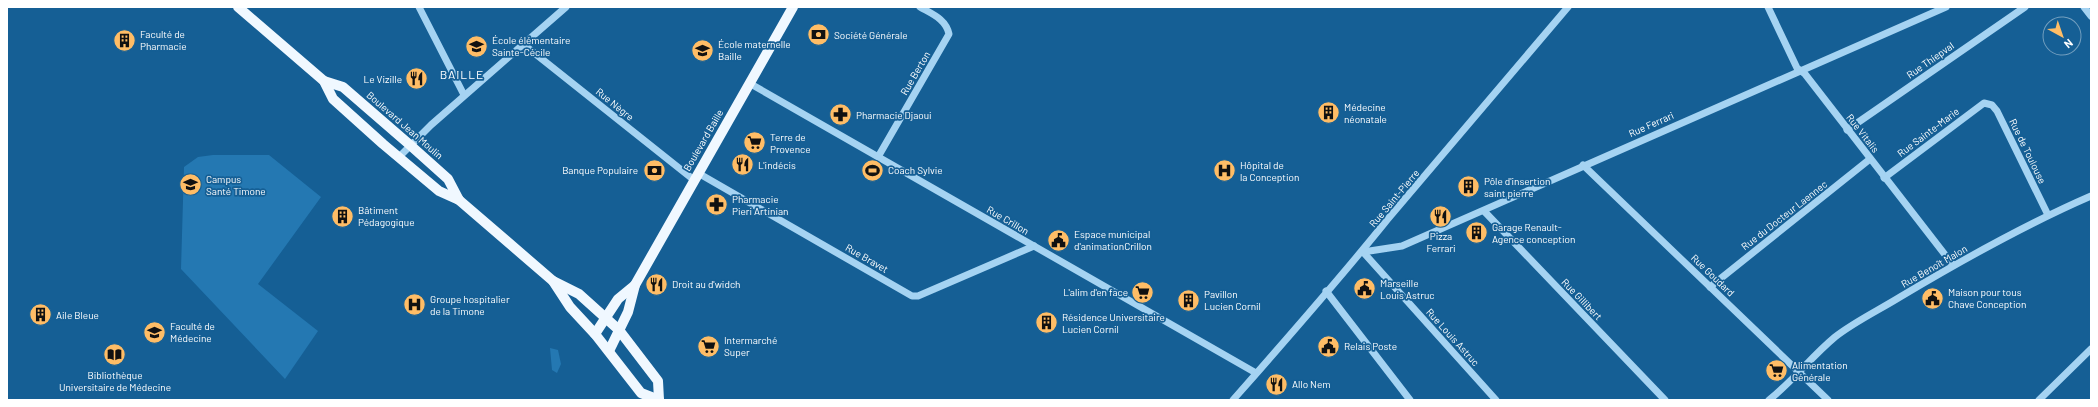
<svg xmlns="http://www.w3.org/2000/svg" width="2098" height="407" font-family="Barlow,sans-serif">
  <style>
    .green { fill: #2478b2 }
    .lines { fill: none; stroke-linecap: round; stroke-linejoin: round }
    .minor { stroke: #a5d3f2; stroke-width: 7 }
    .major { stroke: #f0f8ff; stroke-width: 10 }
    .labels { text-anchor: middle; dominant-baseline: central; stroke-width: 3.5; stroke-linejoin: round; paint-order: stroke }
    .poi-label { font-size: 10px; fill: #fff; stroke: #155f95; text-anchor: start }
    .street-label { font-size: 10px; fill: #fff; stroke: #155f95 }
    .quarter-label { font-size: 12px; letter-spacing: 1px; fill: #fff; stroke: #155f95 }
  </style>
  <rect width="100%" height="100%" fill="#155f95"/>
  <g class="green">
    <polygon points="213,155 269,155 321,197 258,284 318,331 285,379 181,269 184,167 198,157"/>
    <polygon points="550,348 558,350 561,364 557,373 552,370"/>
  </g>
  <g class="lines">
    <g class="minor">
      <polyline points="419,7 464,95"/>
      <polyline points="1768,7 1797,68 1805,74 1953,265"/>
      <polyline points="2084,7 2091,16"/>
      <polyline points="523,44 694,180"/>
      <polyline points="749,83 1256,373"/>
      <polyline points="1847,130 2025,7"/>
      <polyline points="399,157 431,125 566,7"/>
      <path d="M878,157L949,34C946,19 932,14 920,7"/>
      <polyline points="1583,165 1828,400"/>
      <polyline points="698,173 912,296 918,296 1034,246"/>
      <polyline points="1884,178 1984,103 1992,105 1997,111 2048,215"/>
      <polyline points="1484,211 1665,400"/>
      <polyline points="1363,252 1402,246 1946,7"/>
      <polyline points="1363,252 1496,400"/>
      <polyline points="1710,287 1870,159"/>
      <polyline points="1326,291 1410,400"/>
      <path d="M1233,400C1285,341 1338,281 1387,220L1568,7"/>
      <path d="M1769,400C1793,381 1811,357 1835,337C1854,322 1879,310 1900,297C1962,260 2024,225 2091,196"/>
      <polyline points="2039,400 2091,349"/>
    </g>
    <g class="major">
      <polyline points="238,7 324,81 333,99 383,144 439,191 459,200 553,281 570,307 595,334 641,393 659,400"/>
      <polyline points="324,81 343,87 410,145 448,179 459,200"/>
      <polyline points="553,281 579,294 619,330 658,381 659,400"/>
      <polyline points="595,334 618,299 635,285"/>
      <polyline points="609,351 628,312 635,285 793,7"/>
    </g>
  </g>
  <defs>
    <symbol id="bank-disc" viewBox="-11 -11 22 22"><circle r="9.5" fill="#ffbd66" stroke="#155f95"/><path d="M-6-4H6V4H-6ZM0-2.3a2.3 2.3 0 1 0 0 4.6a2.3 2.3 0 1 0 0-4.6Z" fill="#111"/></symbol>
    <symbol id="building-disc" viewBox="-11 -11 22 22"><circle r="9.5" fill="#ffbd66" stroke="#155f95"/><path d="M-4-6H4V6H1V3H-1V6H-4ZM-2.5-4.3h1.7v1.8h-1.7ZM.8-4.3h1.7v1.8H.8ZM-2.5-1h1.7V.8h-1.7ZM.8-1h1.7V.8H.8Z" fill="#111"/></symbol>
    <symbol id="school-disc" viewBox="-11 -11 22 22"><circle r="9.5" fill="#ffbd66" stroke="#155f95"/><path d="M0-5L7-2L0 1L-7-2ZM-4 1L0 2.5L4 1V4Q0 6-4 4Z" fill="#111"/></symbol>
    <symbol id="restaurant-disc" viewBox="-11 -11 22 22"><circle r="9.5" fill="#ffbd66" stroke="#155f95"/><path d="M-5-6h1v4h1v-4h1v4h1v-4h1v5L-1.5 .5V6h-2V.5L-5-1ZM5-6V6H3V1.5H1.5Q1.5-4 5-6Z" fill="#111"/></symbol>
    <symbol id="pharmacy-disc" viewBox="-11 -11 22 22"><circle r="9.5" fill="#ffbd66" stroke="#155f95"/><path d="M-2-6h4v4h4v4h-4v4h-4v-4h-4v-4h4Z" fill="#111"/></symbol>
    <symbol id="supermarket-disc" viewBox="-11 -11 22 22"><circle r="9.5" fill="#ffbd66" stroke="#155f95"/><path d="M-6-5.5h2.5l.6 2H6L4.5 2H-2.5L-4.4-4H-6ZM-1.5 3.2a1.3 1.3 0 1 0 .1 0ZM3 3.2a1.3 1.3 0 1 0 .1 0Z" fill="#111"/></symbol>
    <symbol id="stadium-disc" viewBox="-11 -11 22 22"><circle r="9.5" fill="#ffbd66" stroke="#155f95"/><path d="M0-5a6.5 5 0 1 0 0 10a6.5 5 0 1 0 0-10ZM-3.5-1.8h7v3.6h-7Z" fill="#111"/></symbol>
    <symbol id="hospital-disc" viewBox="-11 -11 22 22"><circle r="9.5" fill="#ffbd66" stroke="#155f95"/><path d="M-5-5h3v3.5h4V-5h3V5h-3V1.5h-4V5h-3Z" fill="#111"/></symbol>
    <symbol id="university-disc" viewBox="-11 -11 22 22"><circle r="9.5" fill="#ffbd66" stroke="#155f95"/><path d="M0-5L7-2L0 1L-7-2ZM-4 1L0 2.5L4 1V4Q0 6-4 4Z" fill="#111"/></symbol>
    <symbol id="civic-disc" viewBox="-11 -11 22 22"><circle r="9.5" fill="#ffbd66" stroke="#155f95"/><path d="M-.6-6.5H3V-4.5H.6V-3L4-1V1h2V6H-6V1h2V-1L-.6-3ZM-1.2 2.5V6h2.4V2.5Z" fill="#111"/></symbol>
    <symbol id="library-disc" viewBox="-11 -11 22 22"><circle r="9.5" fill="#ffbd66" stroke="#155f95"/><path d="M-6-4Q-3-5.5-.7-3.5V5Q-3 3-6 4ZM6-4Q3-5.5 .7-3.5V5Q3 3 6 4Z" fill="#111"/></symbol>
  </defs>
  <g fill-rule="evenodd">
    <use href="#bank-disc" x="806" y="22" width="25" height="25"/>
    <use href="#building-disc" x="112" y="28" width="25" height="25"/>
    <use href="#school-disc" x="464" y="34" width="25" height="25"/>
    <use href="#school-disc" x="690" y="38" width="25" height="25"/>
    <use href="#restaurant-disc" x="404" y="66" width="25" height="25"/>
    <use href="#building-disc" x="1316" y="100" width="25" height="25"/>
    <use href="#pharmacy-disc" x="828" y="102" width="25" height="25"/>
    <use href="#supermarket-disc" x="742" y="130" width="25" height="25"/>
    <use href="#restaurant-disc" x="730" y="152" width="25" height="25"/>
    <use href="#bank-disc" x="642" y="158" width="25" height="25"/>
    <use href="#stadium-disc" x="860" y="158" width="25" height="25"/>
    <use href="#hospital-disc" x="1212" y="158" width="25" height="25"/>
    <use href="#university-disc" x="178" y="172" width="25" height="25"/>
    <use href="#building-disc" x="1456" y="174" width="25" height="25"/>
    <use href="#pharmacy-disc" x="704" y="192" width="25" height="25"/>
    <use href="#building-disc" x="330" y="204" width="25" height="25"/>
    <use href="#restaurant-disc" x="1428" y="204" width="25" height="25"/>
    <use href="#building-disc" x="1464" y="220" width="25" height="25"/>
    <use href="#civic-disc" x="1046" y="228" width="25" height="25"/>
    <use href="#restaurant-disc" x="644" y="272" width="25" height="25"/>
    <use href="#civic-disc" x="1352" y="276" width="25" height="25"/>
    <use href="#supermarket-disc" x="1130" y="280" width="25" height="25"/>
    <use href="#civic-disc" x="1920" y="286" width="25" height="25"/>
    <use href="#building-disc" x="1176" y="288" width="25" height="25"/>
    <use href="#hospital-disc" x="402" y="292" width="25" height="25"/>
    <use href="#building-disc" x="28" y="302" width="25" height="25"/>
    <use href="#building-disc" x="1034" y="310" width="25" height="25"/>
    <use href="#university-disc" x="142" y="320" width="25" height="25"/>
    <use href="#supermarket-disc" x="696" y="334" width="25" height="25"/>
    <use href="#civic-disc" x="1316" y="334" width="25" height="25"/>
    <use href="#library-disc" x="102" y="342" width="25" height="25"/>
    <use href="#supermarket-disc" x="1764" y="358" width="25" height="25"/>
    <use href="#restaurant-disc" x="1264" y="372" width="25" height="25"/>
  </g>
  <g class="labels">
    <g class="poi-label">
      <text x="140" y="34">Faculté de<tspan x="140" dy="12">Pharmacie</tspan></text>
      <text x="834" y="35">Société Générale</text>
      <text x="492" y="40">École élémentaire<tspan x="492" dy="12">Sainte-Cécile</tspan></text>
      <text x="718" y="44">École maternelle<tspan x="718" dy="12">Baille</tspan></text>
      <text x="402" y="79" text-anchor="end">Le Vizille</text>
      <text x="1344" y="107">Médecine<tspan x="1344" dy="12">néonatale</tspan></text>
      <text x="856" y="115">Pharmacie Djaoui</text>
      <text x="770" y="137">Terre de<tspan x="770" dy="12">Provence</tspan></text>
      <text x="758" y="165">L'indécis</text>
      <text x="1240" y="165">Hôpital de<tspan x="1240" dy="12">la Conception</tspan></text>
      <text x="638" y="170" text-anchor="end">Banque Populaire</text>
      <text x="888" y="170">Coach Sylvie</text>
      <text x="206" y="179">Campus<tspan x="206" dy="12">Santé Timone</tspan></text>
      <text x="1484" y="181">Pôle d'insertion<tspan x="1484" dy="12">saint pierre</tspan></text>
      <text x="732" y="199">Pharmacie<tspan x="732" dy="12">Pieri Artinian</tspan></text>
      <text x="358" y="210">Bâtiment<tspan x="358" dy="12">Pédagogique</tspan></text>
      <text x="1492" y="227">Garage Renault-<tspan x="1492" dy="12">Agence conception</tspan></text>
      <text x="1074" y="234">Espace municipal<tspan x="1074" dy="12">d'animationCrillon</tspan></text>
      <text x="1441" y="236" text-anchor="middle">Pizza<tspan x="1441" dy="12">Ferrari</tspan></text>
      <text x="1380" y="283">Marseille<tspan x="1380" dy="12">Louis Astruc</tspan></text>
      <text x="672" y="284">Droit au d'widch</text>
      <text x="1128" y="292" text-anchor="end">L'alim d'en face</text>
      <text x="1948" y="292">Maison pour tous<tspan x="1948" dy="12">Chave Conception</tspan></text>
      <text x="1204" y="294">Pavillon<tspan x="1204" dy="12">Lucien Cornil</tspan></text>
      <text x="430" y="299">Groupe hospitalier<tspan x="430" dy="12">de la Timone</tspan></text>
      <text x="56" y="315">Aile Bleue</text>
      <text x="1062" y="317">Résidence Universitaire<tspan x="1062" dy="12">Lucien Cornil</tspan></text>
      <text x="170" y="326">Faculté de<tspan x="170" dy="12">Médecine</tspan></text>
      <text x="724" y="340">Intermarché<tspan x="724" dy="12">Super</tspan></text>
      <text x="1344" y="346">Relais Poste</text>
      <text x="1792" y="365">Alimentation<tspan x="1792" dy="12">Générale</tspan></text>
      <text x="115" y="375" text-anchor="middle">Bibliothèque<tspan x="115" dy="12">Universitaire de Médecine</tspan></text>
      <text x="1292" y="384">Allo Nem</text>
    </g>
    <g class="street-label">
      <text transform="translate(1930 60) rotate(-35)">Rue Thiepval</text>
      <text transform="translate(915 73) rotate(-60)">Rue Berton</text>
      <text transform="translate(615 104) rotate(39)">Rue Nègre</text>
      <text transform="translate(1651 124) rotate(-24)">Rue Ferrari</text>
      <text transform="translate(405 125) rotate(41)">Boulevard Jean Moulin</text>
      <text transform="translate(1928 132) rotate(-37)">Rue Sainte-Marie</text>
      <text transform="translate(1863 133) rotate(52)">Rue Vitalis</text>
      <text transform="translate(703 140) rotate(-60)">Boulevard Baille</text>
      <text transform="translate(2028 151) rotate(64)">Rue de Toulouse</text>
      <text transform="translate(1394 198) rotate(-50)">Rue Saint-Pierre</text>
      <text transform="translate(1784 215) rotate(-38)">Rue du Docteur Laennec</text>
      <text transform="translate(1008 220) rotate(30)">Rue Crillon</text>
      <text transform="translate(867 258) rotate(30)">Rue Bravet</text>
      <text transform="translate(1934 266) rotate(-30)">Rue Benoît Malon</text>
      <text transform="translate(1713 275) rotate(44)">Rue Goudard</text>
      <text transform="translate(1582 299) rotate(46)">Rue Gillibert</text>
      <text transform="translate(1453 337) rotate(48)">Rue Louis Astruc</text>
    </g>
    <g class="quarter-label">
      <text x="462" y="74">BAILLE</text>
    </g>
  </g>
  <rect width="2098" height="407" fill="none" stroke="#ffffff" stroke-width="16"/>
  <g transform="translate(2062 36) rotate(140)"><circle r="19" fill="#155f95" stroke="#739fbf"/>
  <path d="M0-3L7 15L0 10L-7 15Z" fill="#ffbd66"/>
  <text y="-6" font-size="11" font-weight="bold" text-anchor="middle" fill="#ffffff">N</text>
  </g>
</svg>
